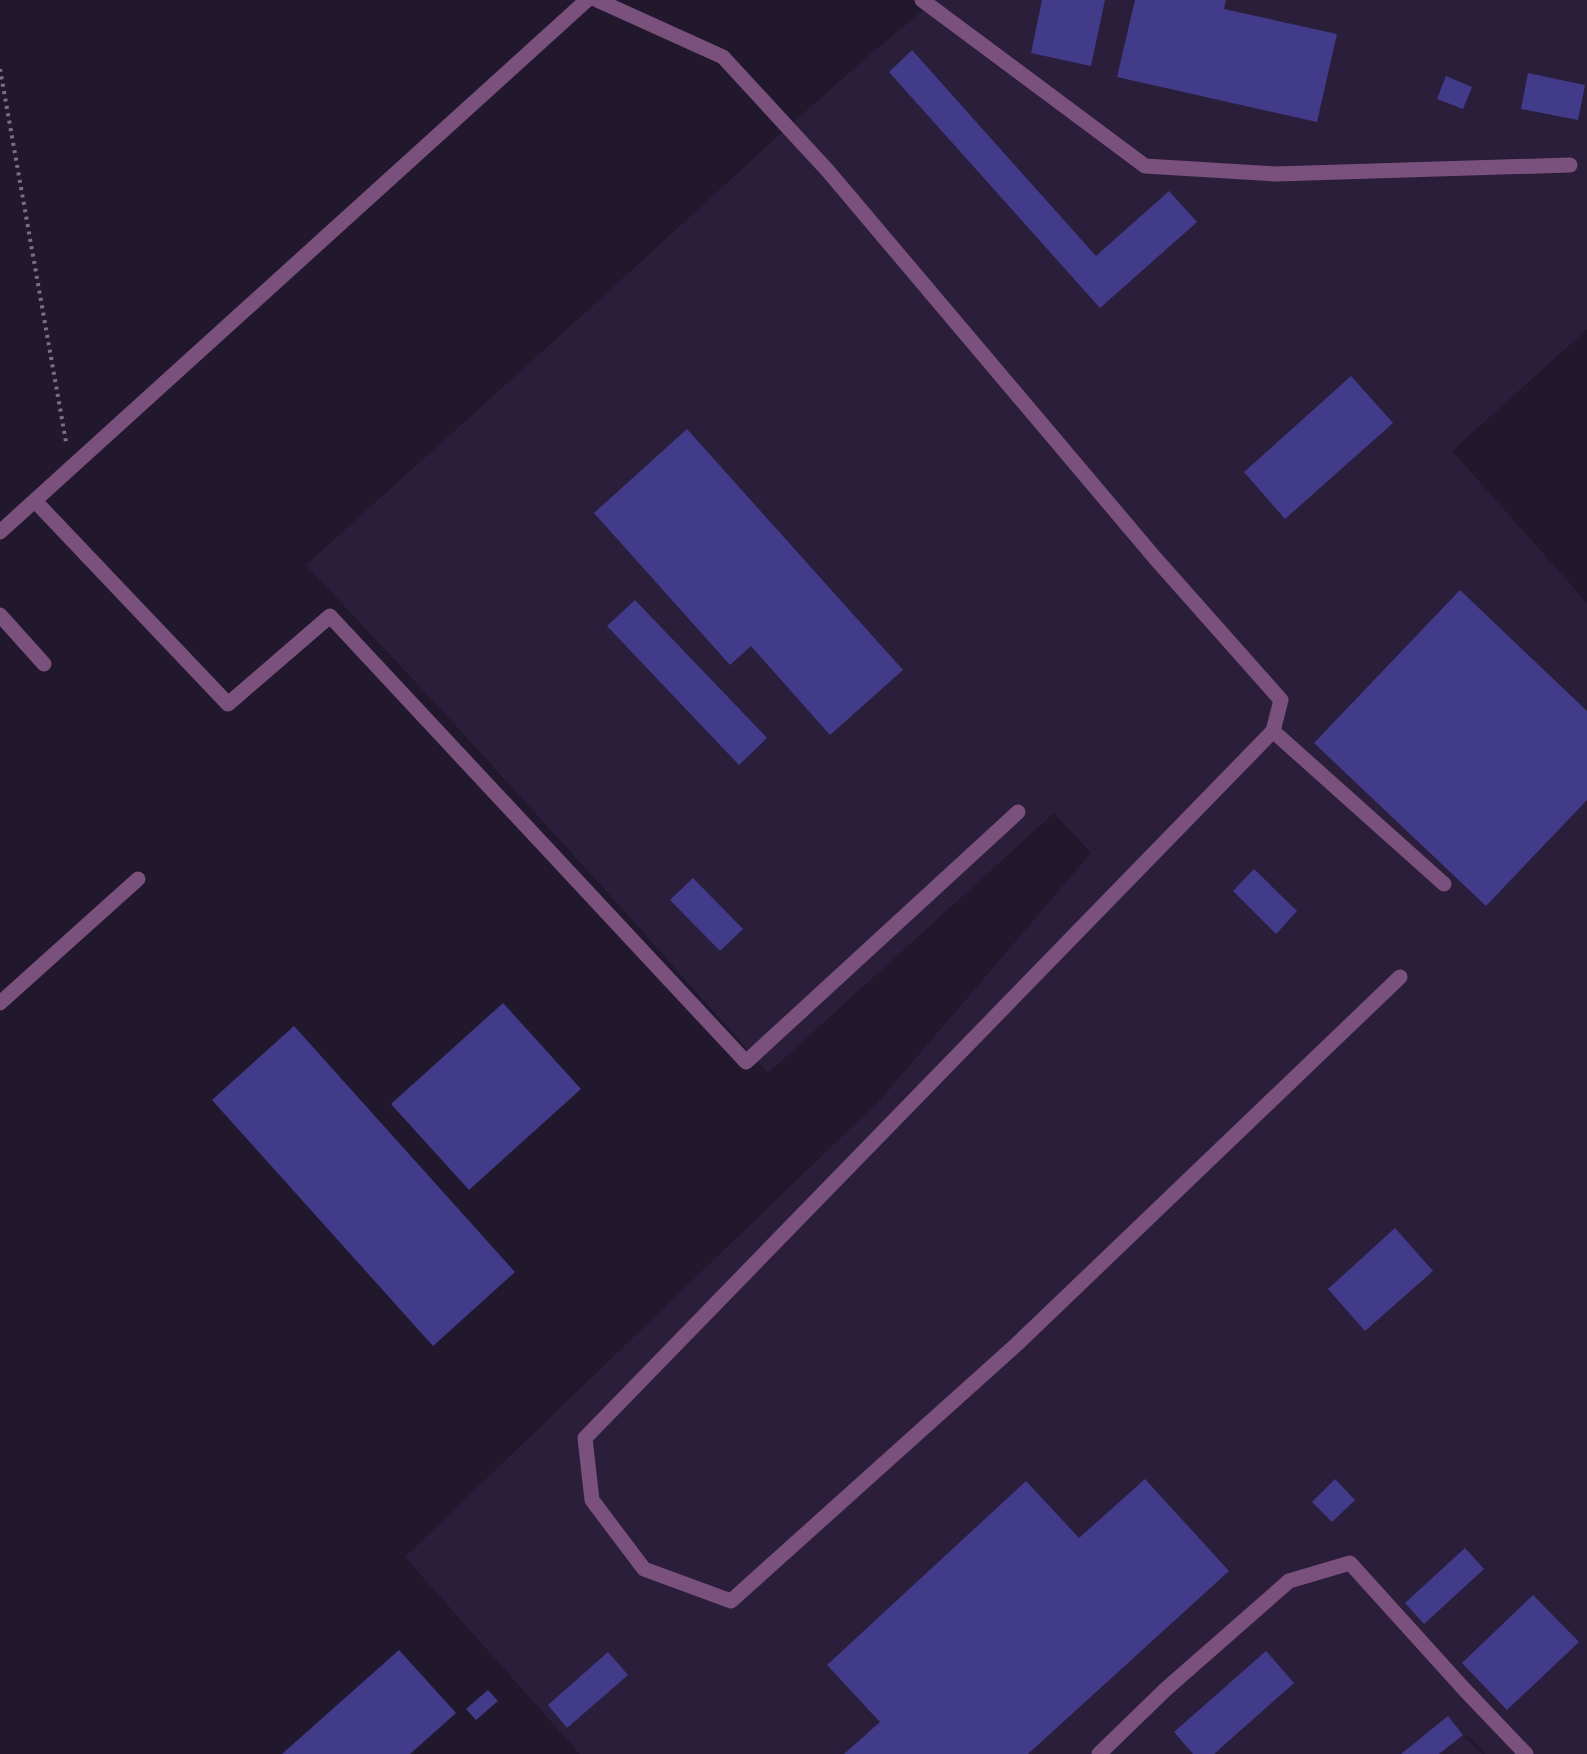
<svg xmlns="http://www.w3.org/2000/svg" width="1587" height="1754" font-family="'Exo 2',sans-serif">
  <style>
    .built { fill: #2b1e3a }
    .building { fill: #423b8a }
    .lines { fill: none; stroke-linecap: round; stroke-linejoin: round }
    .path { stroke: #797084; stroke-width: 4; stroke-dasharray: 3 4.5; stroke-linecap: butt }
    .minor { stroke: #7a517c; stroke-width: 15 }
  </style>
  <rect width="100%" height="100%" fill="#22182e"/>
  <polygon class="built" points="936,0 1587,0 1587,329 1452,451 1587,603 1587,1754 1485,1754 1470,1737 1464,1736 1482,1754 580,1754 405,1557 881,1099 1091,853 1054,813 768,1073 629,916 450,719 306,565 597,302 788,127 867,57"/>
  <g class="building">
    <polygon points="1042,0 1105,0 1091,66 1031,53"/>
    <polygon points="1135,0 1226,0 1224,9 1337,34 1317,122 1117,77"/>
    <polygon points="912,50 1096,256 1169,191 1197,222 1100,308 889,72"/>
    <polygon points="1528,73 1585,85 1578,120 1521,109"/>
    <polygon points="1446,76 1472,87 1463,109 1437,99"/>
    <polygon points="1351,376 1393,423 1285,519 1244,472"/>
    <polygon points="687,429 903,670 830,735 751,646 730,665 594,513"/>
    <polygon points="1460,590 1587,711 1587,800 1486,906 1314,743"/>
    <polygon points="635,600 767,738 739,765 607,626"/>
    <polygon points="1254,869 1297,911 1276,934 1233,891"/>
    <polygon points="693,878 743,929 720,951 670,900"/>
    <polygon points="503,1003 581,1089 469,1190 391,1104"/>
    <polygon points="294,1026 515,1272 433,1346 212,1100"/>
    <polygon points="1395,1228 1433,1271 1365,1331 1328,1289"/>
    <polygon points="1145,1479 1229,1571 1028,1754 844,1754 880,1722 827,1665 1026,1481 1079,1538"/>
    <polygon points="1335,1479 1355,1500 1332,1522 1312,1502"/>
    <polygon points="1465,1548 1484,1569 1424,1624 1405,1603"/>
    <polygon points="1533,1595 1579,1642 1507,1710 1462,1663"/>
    <polygon points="399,1650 456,1713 410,1754 282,1754"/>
    <polygon points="1266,1651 1294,1683 1214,1754 1193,1754 1174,1732"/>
    <polygon points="608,1652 628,1675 567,1728 548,1705"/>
    <polygon points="488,1690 498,1701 476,1720 466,1709"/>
    <polygon points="1448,1716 1463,1735 1439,1754 1401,1754"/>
  </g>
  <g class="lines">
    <polyline class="path" points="0,69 66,442"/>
    <g class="minor">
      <polyline points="597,0 723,57 828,171 1155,558 1281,700 1273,731 1444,884"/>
      <polyline points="922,0 1145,166 1276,174 1570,165"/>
      <polyline points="35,501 228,704 330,616 746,1062 1018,812"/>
      <polyline points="0,532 587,0"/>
      <polyline points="0,615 44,664"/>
      <polyline points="1273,731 585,1438 592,1500 644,1569 731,1601 1017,1344 1400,977"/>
      <polyline points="0,1003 138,879"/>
      <polyline points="1099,1754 1166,1689 1289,1581 1350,1563 1464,1689 1526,1754"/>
    </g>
  </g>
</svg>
